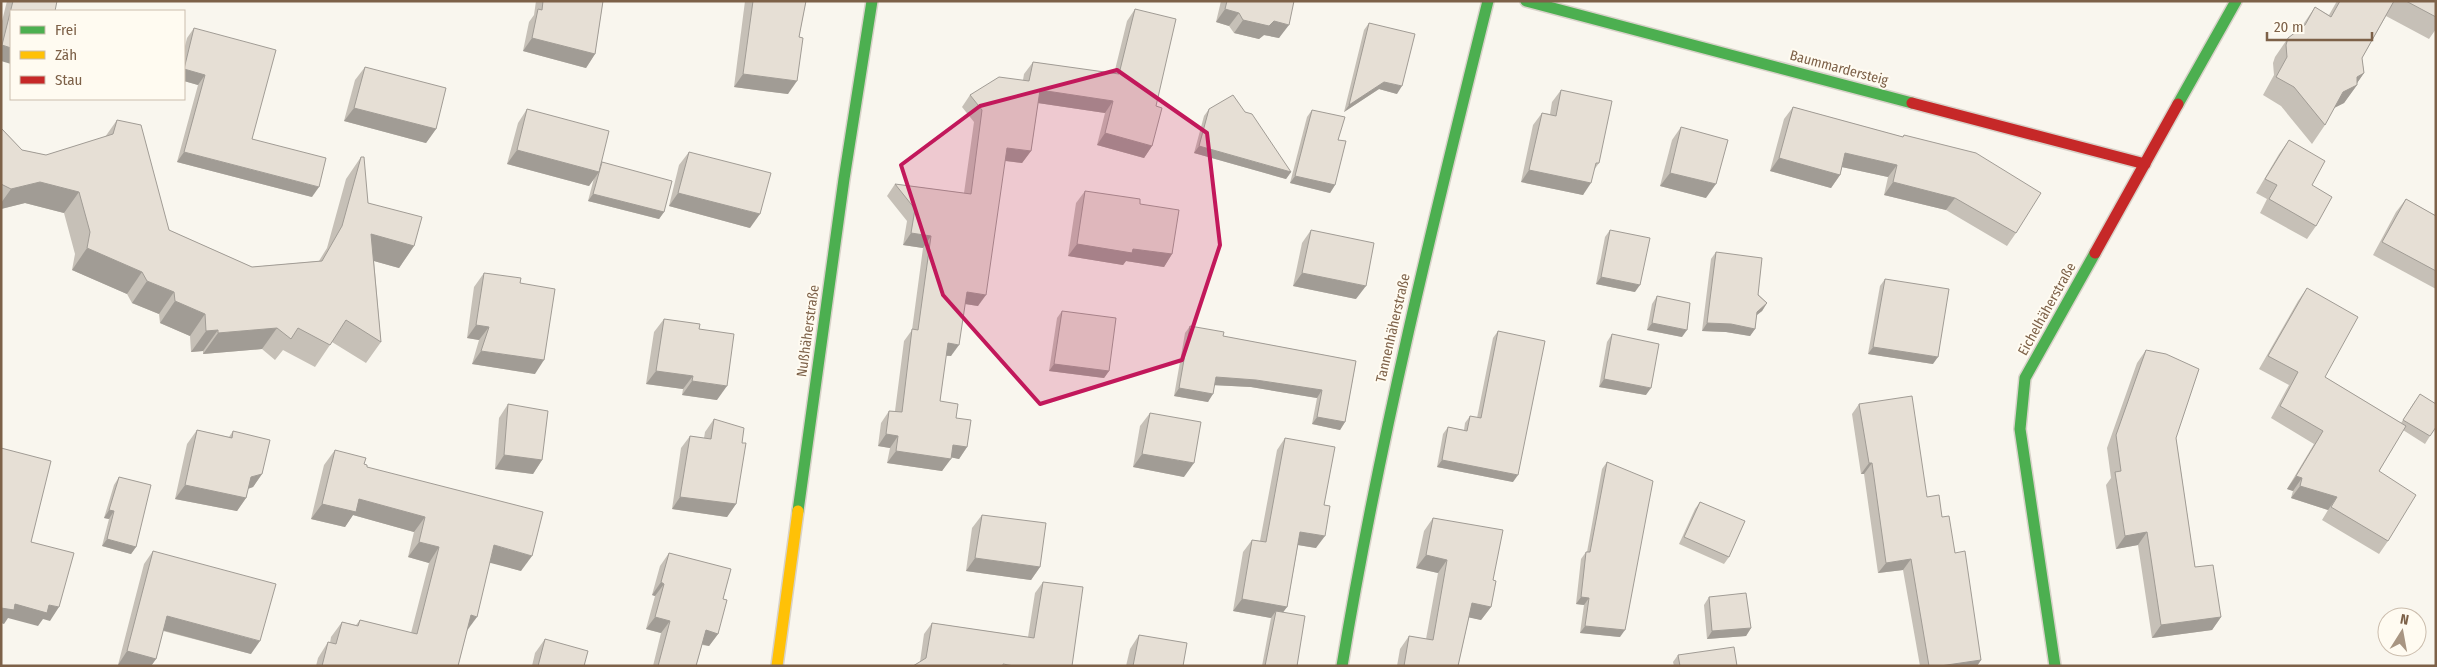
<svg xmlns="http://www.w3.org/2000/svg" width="2437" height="667" font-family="'Fira Sans Condensed',sans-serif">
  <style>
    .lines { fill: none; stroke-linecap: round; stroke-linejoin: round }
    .fast-casing { stroke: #d8d2c9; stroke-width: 14 }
    .slow-casing { stroke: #d8d2c9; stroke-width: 14 }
    .jam-casing { stroke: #d8d2c9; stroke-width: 14 }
    .fast { stroke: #4caf50; stroke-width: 11 }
    .slow { stroke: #ffc107; stroke-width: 11 }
    .jam { stroke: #c62828; stroke-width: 11 }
    .wall { fill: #c6c0b7 }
    .shaded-wall { fill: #a19c95 }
    .building { fill: #e6dfd5; stroke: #a19c95 }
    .marked { fill: #c2185b; fill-opacity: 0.2; stroke: #c2185b; stroke-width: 4; stroke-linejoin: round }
    .labels { text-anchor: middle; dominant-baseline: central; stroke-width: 4; stroke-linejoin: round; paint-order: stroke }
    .street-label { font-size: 14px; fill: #7d6148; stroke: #fffbf1 }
  </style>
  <rect width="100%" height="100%" fill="#f9f6ee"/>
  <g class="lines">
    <defs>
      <g id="fast">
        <polyline points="1526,1 1912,103"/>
        <polyline points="2178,104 2236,1"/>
        <polyline points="798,511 844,179 872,1"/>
        <path d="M1342,666C1379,442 1433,222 1488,1"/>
        <polyline points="2055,666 2020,429 2025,378 2095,253"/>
      </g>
      <polyline id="slow" points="777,666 798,511"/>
      <g id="jam">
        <polyline points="1912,103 2145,164"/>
        <polyline points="2095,253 2178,104"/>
      </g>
    </defs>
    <use href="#fast" class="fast-casing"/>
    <use href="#slow" class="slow-casing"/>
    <use href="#jam" class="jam-casing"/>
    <use href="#fast" class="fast"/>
    <use href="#slow" class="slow"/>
    <use href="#jam" class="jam"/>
  </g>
  <g class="wall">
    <polygon points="7,1 57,1 1,61 1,25"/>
    <polygon points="536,1 603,1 595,54 586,68 523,51 529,22 534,15"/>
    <polygon points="745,1 806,1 788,94 734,87"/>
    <polygon points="1221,1 1294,1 1279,38 1264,35 1259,39 1234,33 1229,26 1216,22"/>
    <polygon points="2337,1 2436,1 2436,29 2429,39 2386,16 2362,58 2364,73 2357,83 2357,85 2344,103 2334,108 2325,125 2312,144 2281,106 2263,95 2274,75 2273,63 2275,57 2288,38 2300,29 2315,7 2329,15"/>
    <polygon points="1135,9 1156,106 1152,146 1144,158 1097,145 1105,113 1038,103 1031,151 1022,163 1005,161 978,306 965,304 951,356 946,356 940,401 956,418 967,447 959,459 951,457 942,471 887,463 890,448 878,446 881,423 889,411 895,411 904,341 912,330 923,248 903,245 907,221 887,196 895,184 964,193 974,122 962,107 970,95 1023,80 1024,74 1033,62 1114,74 1127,21"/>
    <polygon points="1369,23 1397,94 1379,89 1344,112 1364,30"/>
    <polygon points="194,28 252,139 312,197 177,162 198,85 184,81 184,50 187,38"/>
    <polygon points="365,67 436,129 426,143 344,121 355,80"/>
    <polygon points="1561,90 1599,163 1594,170 1583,195 1521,182 1533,125 1542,113 1550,114 1552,102"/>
    <polygon points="1793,107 1903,137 1904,135 2016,233 2007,246 1946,210 1884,195 1888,177 1842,167 1840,175 1831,188 1770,171 1784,119"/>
    <polygon points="527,109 664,212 659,219 588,201 594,178 589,186 507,164 518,123"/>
    <polygon points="1209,109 1245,112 1291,172 1286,179 1194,153 1204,116"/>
    <polygon points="1312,110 1338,140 1335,185 1330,193 1290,183 1307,117"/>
    <polygon points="117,120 169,230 252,267 319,261 327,248 346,179 361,157 368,203 414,246 399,268 374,261 381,342 366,363 332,342 315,367 283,350 275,360 262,349 203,354 203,351 191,352 190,336 160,323 159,314 132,303 127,294 72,270 75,254 64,213 25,203 1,209 1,128 22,150 46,155 105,137"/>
    <polygon points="1681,127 1706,198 1660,186 1672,140"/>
    <polygon points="2289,140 2312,185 2316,226 2307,239 2260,213 2267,199 2256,193 2279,154"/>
    <polygon points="689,152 750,228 669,206 679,165"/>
    <polygon points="1085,191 1140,204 1172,254 1164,267 1126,261 1123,265 1068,256 1076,203"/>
    <polygon points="2406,199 2436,216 2436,289 2373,255 2396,212"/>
    <polygon points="1311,230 1356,299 1293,286 1302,243"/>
    <polygon points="1610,230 1635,292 1596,284 1605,237"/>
    <polygon points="1716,252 1767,303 1762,311 1756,315 1755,329 1750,336 1726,332 1702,331 1711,259"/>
    <polygon points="484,273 520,283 535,374 472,364 479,340 467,338 474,287"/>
    <polygon points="1885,279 1933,364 1868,354 1880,286"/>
    <polygon points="2307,288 2325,377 2401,423 2415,401 2430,436 2425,444 2403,430 2379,471 2388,541 2379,554 2322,520 2328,510 2291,498 2293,491 2287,489 2314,444 2271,418 2289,385 2259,369 2298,301"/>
    <polygon points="1657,296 1682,337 1647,330 1652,304"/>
    <polygon points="1062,311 1109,371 1104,378 1049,371 1057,318"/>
    <polygon points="664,319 699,329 717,400 682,395 683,389 646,384 654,332"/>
    <polygon points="1190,326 1223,336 1356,361 1345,422 1340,430 1312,424 1317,398 1251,387 1214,385 1208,402 1174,396 1185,333"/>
    <polygon points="1498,331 1513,482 1437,467 1443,434 1448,427 1464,430 1465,423 1470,416 1477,418 1493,338"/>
    <polygon points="1612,334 1646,395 1599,387 1607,342"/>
    <polygon points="2146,350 2176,438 2195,567 2221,617 2212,630 2152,638 2138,545 2116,549 2106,485 2111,478 2107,448 2137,363"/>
    <polygon points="508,404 542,460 533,474 495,469 499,418"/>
    <polygon points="1859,404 1942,517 1955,553 1981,660 1977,666 1920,666 1903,570 1878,573 1864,474 1861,474 1852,414"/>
    <polygon points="1150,413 1184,477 1133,467 1140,426"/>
    <polygon points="714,419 742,443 736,504 727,517 672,509 681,448 690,436 704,438 705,432"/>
    <polygon points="197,430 229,437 233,431 262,474 253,487 248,489 246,498 237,511 175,499 187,444"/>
    <polygon points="1285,438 1324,505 1316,548 1298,545 1287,607 1283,612 1297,666 1262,666 1271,618 1233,611 1243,552 1252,540 1260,541 1277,450"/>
    <polygon points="335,450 364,464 367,467 521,571 490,562 467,631 458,666 316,666 318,658 328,642 330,643 331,637 342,622 356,625 360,620 411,633 429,563 408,557 414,532 353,515 345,527 311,519 324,465"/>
    <polygon points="1607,462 1620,637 1580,633 1584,605 1576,604 1581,559 1586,552 1587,552 1602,469"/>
    <polygon points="119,477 136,547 131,554 102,546 109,519 104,518 114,485"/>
    <polygon points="1700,502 1729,557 1724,564 1679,544 1695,509"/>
    <polygon points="982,515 1040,567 1031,580 966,571 972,528"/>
    <polygon points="1433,518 1493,580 1491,607 1481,620 1469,617 1458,666 1397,666 1400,649 1409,636 1426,639 1438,573 1416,568 1424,531"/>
    <polygon points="153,551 251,654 163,631 156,659 151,666 121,666 118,665 144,564"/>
    <polygon points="669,553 723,599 718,634 709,646 702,645 696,666 653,666 661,633 646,629 655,596 652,595 660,566"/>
    <polygon points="1043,582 1072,666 920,662 924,634 932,623 1028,637 1035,593"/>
    <polygon points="1709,597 1751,628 1746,636 1707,639 1704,605"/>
    <polygon points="1139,635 1183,666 1126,666 1130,649"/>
    <polygon points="545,639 584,666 532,666 535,653"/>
    <polygon points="1678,655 1737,666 1674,666 1673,662"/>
  </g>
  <g class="shaded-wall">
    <polygon points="1225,9 1239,13 1229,26 1216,22"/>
    <polygon points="1243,20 1274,21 1289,25 1279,38 1264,35 1259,39 1234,33"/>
    <polygon points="532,38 595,54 586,68 523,51"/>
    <polygon points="2,45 11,48 11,64 1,61"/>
    <polygon points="184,69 205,75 198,85 184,81"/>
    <polygon points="2364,73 2355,86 2357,85 2344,103 2330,110 2343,92 2357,77"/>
    <polygon points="743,74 797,81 788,94 734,87"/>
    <polygon points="1384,82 1402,86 1397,94 1379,89 1344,112 1349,105"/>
    <polygon points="1040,90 1113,101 1105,113 1031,102"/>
    <polygon points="354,108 436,129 426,143 344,121"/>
    <polygon points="1105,133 1152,146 1144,158 1097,145"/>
    <polygon points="1199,146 1291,172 1286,179 1194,153"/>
    <polygon points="1007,148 1031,151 1022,163 999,160"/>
    <polygon points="517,150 599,172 589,186 507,164"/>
    <polygon points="184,152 319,187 312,197 177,162"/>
    <polygon points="1845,153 1897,165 1888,177 1837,166"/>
    <polygon points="1779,158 1840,175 1831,188 1770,171"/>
    <polygon points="1529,170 1591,183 1583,195 1521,182"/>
    <polygon points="1670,173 1716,184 1706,198 1660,186"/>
    <polygon points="1295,176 1335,185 1330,193 1290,183"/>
    <polygon points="40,182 79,192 64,213 25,203 1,209 1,203 11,189"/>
    <polygon points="1893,182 1955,198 1946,210 1884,195"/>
    <polygon points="678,193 760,214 750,228 669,206"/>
    <polygon points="593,194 664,212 659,219 588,201"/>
    <polygon points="911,233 931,236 923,248 903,245"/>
    <polygon points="371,234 414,246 399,268 356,256"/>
    <polygon points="1077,244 1133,249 1172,254 1164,267 1126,261 1123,265 1068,256"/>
    <polygon points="87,248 142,272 127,294 72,270"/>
    <polygon points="1302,273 1366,286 1356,299 1293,286"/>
    <polygon points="1601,277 1640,285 1635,292 1596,284"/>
    <polygon points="147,281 174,292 159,314 132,303"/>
    <polygon points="967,292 986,295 978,306 959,303"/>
    <polygon points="175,301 205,314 190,336 160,323"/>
    <polygon points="1767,303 1762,311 1752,319 1757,312"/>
    <polygon points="1652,323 1687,330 1682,337 1647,330"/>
    <polygon points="1707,323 1731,324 1755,329 1750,336 1726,332 1702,331"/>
    <polygon points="476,325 489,327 479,340 467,338"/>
    <polygon points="277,328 262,349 203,354 218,333"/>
    <polygon points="218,330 203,351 191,352 206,331"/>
    <polygon points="948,343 959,345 951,356 940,355"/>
    <polygon points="1873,347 1938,357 1933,364 1868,354"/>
    <polygon points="481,351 544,360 535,374 472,364"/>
    <polygon points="1054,364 1109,371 1104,378 1049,371"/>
    <polygon points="656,371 693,376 683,389 646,384"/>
    <polygon points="1216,377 1256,380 1322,390 1317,398 1251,387 1211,385"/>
    <polygon points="1604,379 1651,388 1646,395 1599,387"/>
    <polygon points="692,381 727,386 717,400 682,395"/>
    <polygon points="1179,388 1213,394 1208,402 1174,396"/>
    <polygon points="1317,417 1345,422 1340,430 1312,424"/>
    <polygon points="886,434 898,436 890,448 878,446"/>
    <polygon points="953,445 967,447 959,459 944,456"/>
    <polygon points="896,451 951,459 942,471 887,463"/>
    <polygon points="1142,454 1194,463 1184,477 1133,467"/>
    <polygon points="504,455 542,460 533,474 495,469"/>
    <polygon points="1442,460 1518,475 1513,482 1437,467"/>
    <polygon points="1869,463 1872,463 1864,474 1861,474"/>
    <polygon points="262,474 253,487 241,491 251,477"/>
    <polygon points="2296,476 2302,478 2293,491 2287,489"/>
    <polygon points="185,485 246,498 237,511 175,499"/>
    <polygon points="2300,486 2337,497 2328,510 2291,498"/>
    <polygon points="680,497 736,504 727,517 672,509"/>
    <polygon points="359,499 425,517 414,532 353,515 345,527 311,519 322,504"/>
    <polygon points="109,510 114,511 109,519 104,518"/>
    <polygon points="1300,532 1325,536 1316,548 1292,544"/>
    <polygon points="2147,532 2138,545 2116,549 2125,536"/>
    <polygon points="107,539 136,547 131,554 102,546"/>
    <polygon points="419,542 439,547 429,563 408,557"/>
    <polygon points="494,545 532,556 521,571 483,561"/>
    <polygon points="1426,555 1447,560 1438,573 1416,568"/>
    <polygon points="975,558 1040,567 1031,580 966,571"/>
    <polygon points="1911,559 1903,570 1878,573 1886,563"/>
    <polygon points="661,582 664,584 655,596 652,595"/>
    <polygon points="1581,597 1589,598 1584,605 1576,604"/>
    <polygon points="1242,599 1287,607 1278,619 1276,611 1271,618 1233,611"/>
    <polygon points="1472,603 1491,607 1481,620 1462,616"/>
    <polygon points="15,604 49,605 59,607 50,621 43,619 38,626 8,618 4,624 1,623 1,608"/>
    <polygon points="471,615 477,617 466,632"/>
    <polygon points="167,616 260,641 251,654 158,629"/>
    <polygon points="655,617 670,621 661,633 646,629"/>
    <polygon points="2221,617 2212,630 2152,638 2161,625"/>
    <polygon points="1585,626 1625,630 1620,637 1580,633"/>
    <polygon points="1751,628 1746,636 1707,639 1712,631"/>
    <polygon points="706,630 718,634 709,646 697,643"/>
    <polygon points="127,651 156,659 151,666 121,666 118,665"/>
    <polygon points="1981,660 1977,666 1940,666"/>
  </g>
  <g class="building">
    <polygon points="13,1 57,1 55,11 11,11 11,48 2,45"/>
    <polygon points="543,1 603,1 595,54 532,38 538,9 542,10"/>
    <polygon points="753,1 806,1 799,37 803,38 797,81 743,74"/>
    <polygon points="1227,1 1294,1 1289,25 1274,21 1269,26 1243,20 1239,13 1225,9"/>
    <polygon points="2340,1 2394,1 2362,58 2364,73 2357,77 2357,85 2343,92 2325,125 2294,87 2276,77 2287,57 2286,45 2288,38 2305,25 2315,7 2331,17"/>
    <polygon points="2406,1 2436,1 2436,17"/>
    <polygon points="1135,9 1176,19 1156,106 1162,108 1152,146 1105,133 1113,101 1040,90 1031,151 1007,148 986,295 967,292 959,345 948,343 940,401 958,404 956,418 971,420 967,447 953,445 951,459 896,451 898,436 886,434 889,411 902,412 912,329 918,330 931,236 911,233 915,209 895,184 971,194 982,110 970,95 999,77 1029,81 1033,62 1119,74"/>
    <polygon points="1369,23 1415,34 1402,86 1384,82 1349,105"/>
    <polygon points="194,28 276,50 252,139 326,158 319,187 184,152 205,75 184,69"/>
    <polygon points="365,67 446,88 436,129 354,108"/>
    <polygon points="1561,90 1612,101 1599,163 1596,163 1591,183 1529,170 1542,113 1556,116"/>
    <polygon points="1233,95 1245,112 1252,114 1291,172 1199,146 1209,109"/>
    <polygon points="1793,107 1903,137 1904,135 1976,153 2041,193 2016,233 1955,198 1893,182 1897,165 1845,153 1840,175 1779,158"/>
    <polygon points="527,109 609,131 599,172 517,150"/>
    <polygon points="1312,110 1345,117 1338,140 1346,141 1335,185 1295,176"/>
    <polygon points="117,120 141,125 169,230 252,267 322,261 342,226 361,157 364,157 368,203 422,217 414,246 371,234 381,342 346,320 330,345 298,328 291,339 277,328 218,333 218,330 206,331 205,314 175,301 174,292 147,281 142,272 87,248 90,232 79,192 40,182 11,189 1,184 1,128 22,150 46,155 113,134"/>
    <polygon points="1681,127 1728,140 1716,184 1670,173"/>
    <polygon points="2289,140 2325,161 2312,185 2332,197 2316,226 2269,199 2277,185 2265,179"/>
    <polygon points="689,152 771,173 760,214 678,193"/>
    <polygon points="602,162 672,181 664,212 593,194"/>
    <polygon points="1085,191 1140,199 1140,204 1179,210 1172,254 1133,249 1132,253 1077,244"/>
    <polygon points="2406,199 2436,216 2436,271 2382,242"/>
    <polygon points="1311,230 1374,243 1366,286 1302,273"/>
    <polygon points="1610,230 1650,238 1640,285 1601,277"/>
    <polygon points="1716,252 1762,258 1758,295 1767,303 1757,312 1755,329 1731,324 1707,323"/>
    <polygon points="484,273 521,278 520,283 555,289 544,360 481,351 489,327 476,325"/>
    <polygon points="1885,279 1949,289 1938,357 1873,347"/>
    <polygon points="2307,288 2358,317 2325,377 2406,426 2379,471 2416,495 2388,541 2331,507 2337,497 2300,486 2302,478 2296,476 2323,431 2280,406 2298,372 2268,356"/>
    <polygon points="1657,296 1690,303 1687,330 1652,323"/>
    <polygon points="1062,311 1116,318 1109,371 1054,364"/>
    <polygon points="664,319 700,324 699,329 734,334 727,386 692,381 693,376 656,371"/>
    <polygon points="1190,326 1224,332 1223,336 1356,361 1345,422 1317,417 1322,390 1256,380 1216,377 1213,394 1179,388"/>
    <polygon points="1498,331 1545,341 1518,475 1442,460 1448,427 1467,431 1470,416 1481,418"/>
    <polygon points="1612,334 1659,344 1651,388 1604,379"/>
    <polygon points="2146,350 2166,354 2199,369 2176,438 2195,567 2213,565 2221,617 2161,625 2147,532 2125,536 2115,472 2121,471 2116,435"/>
    <polygon points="2420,394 2436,404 2436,427 2430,436 2403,420"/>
    <polygon points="1912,396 1927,497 1939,495 1942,517 1949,516 1955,553 1965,551 1981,660 1940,666 1929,666 1911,559 1886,563 1872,463 1869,463 1859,404"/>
    <polygon points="508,404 548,411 542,460 504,455"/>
    <polygon points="1150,413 1201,422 1194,463 1142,454"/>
    <polygon points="714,419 744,428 742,443 746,443 736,504 680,497 690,436 711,439"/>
    <polygon points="197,430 232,438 233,431 270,440 262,474 251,477 246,498 185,485"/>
    <polygon points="1285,438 1335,447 1324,505 1330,506 1325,536 1300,532 1287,607 1242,599 1252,540 1266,542"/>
    <polygon points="1,448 51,461 31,542 74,553 59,607 49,605 47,613 15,604 14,610 1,608"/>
    <polygon points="335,450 366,458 364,464 367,465 367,467 543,512 532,556 494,545 477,617 471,615 458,666 322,666 328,642 336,644 342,622 358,626 360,620 417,634 439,547 419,542 425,517 359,499 356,512 322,504"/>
    <polygon points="1607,462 1653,481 1625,630 1585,626 1589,598 1581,597 1586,552 1590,552"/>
    <polygon points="119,477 151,485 136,547 107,539 114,511 109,510"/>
    <polygon points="1700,502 1745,521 1729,557 1684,537"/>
    <polygon points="982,515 1046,523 1040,567 975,558"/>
    <polygon points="1433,518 1503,530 1493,580 1496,581 1491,607 1472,603 1458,666 1404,666 1409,636 1433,640 1447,560 1426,555"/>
    <polygon points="153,551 276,584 260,641 167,616 156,659 127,651"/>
    <polygon points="669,553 731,569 723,599 727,600 718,634 706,630 696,666 658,666 670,621 655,617 664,584 661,582"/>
    <polygon points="1043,582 1083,587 1072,666 1014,666 1003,664 1003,666 913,666 926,658 932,623 1034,638"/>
    <polygon points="1746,593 1751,628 1712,631 1709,597"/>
    <polygon points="1276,611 1305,616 1297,666 1265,666"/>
    <polygon points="1139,635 1187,643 1183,666 1133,666"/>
    <polygon points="545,639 588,651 584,666 538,666"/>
    <polygon points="1734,647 1737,666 1680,666 1678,655"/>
  </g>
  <path class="marked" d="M1117,70L1207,133L1220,245L1182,360L1040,404L943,295L901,165L980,106Z"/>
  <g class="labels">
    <g class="street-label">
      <text transform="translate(1839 68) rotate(15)">Baummardersteig</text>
      <text transform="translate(2047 309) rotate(-61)">Eichelhäherstraße</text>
      <text transform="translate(1393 328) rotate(-77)">Tannenhäherstraße</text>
      <text transform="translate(808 331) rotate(-82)">Nußhäherstraße</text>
    </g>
  </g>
  <rect width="2437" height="667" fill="none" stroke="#7d6148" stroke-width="5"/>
  <rect x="10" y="10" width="175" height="90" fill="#fffbf1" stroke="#cbbdad"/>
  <rect x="20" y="26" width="25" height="8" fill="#4caf50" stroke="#cbbdad"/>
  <text x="55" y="35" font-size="15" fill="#7d6148">Frei</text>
  <rect x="20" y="51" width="25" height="8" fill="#ffc107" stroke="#cbbdad"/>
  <text x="55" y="60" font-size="15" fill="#7d6148">Zäh</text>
  <rect x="20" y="76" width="25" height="8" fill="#c62828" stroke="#cbbdad"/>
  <text x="55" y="85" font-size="15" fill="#7d6148">Stau</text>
  <g transform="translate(2402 632) rotate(11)"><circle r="24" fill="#fffbf1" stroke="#cbbdad"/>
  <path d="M0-4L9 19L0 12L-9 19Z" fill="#a89582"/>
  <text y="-8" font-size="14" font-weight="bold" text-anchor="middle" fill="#7d6148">N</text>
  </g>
  <path d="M2267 32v8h105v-8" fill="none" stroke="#7d6148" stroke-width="2.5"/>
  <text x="2274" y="32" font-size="15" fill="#7d6148" stroke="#fffbf1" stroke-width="4" paint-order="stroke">20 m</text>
</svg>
